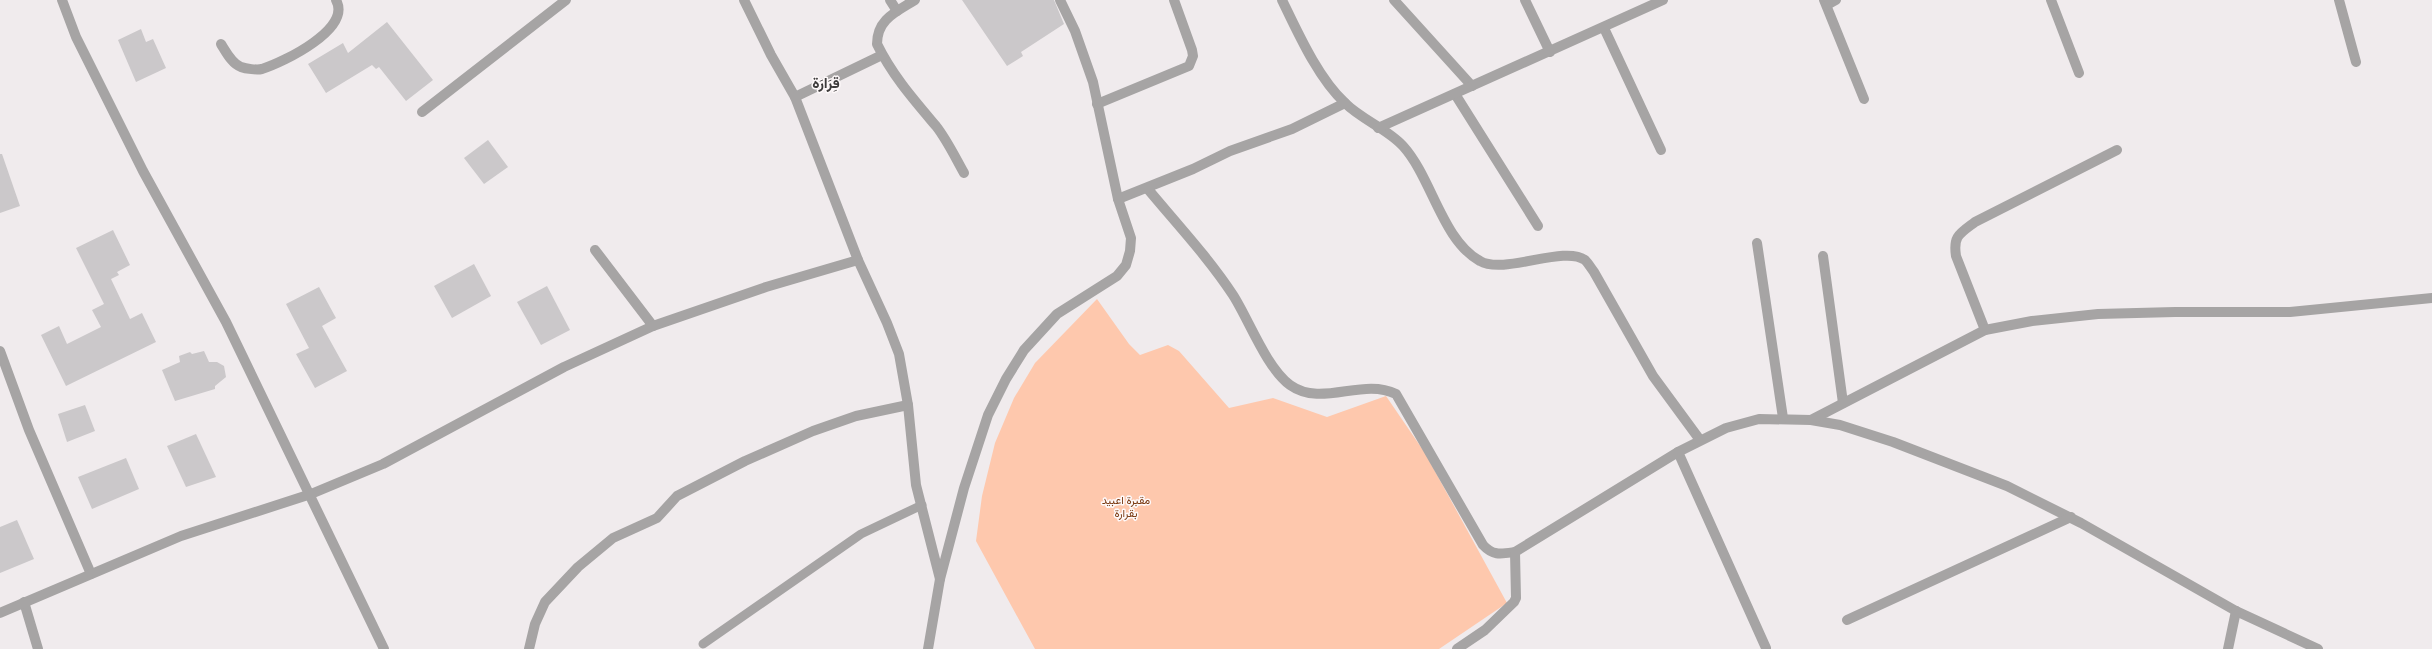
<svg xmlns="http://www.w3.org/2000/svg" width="2432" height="649" font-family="'Varela Round',Vazirmatn,sans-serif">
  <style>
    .green { fill: #fec8ad }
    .building { fill: #cbc8ca }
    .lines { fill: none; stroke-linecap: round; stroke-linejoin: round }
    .service { stroke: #a6a4a4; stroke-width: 9 }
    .minor { stroke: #a6a4a4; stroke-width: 10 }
    .labels { text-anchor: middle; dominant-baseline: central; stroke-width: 3; stroke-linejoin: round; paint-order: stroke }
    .park-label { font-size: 11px; fill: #79380f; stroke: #fef9fa }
    .district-label { font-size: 15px; font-weight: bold; fill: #3d3b3b; stroke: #fef9fa }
  </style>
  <rect width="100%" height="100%" fill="#f0ebed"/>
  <polygon class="green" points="1097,299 1129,344 1140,355 1168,345 1179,351 1229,408 1273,398 1327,417 1386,396 1425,453 1507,603 1439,649 1035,649 976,541 982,496 995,443 1014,398 1035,363"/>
  <g class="building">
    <polygon points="962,0 1054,0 1064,24 1021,52 1023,56 1007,66"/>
    <polygon points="387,22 433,80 406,101 379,67 376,69 372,65 326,93 308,64 343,43 348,53"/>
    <polygon points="141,29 146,42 153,39 166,68 136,82 118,40"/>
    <polygon points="488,140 508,167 484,184 464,158"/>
    <polygon points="0,154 2,154 20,206 0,213"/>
    <polygon points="113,230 130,265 117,272 119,275 111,279 130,319 142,313 156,342 66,386 41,335 59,326 67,344 101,327 92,310 104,304 76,248"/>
    <polygon points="474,264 491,296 452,318 434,286"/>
    <polygon points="547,286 570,330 541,345 517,302"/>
    <polygon points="319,287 336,318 322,326 347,371 315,388 296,354 309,348 286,304"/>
    <polygon points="204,351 209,362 217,362 224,366 226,377 215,386 215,389 175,401 162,370 180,362 179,356 190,352 192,354"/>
    <polygon points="85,405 95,431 67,442 58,414"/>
    <polygon points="196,434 216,477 186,487 167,446"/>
    <polygon points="126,458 139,489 92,509 78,477"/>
    <polygon points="17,520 34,559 0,573 0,527"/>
  </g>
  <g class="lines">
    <polyline class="service" points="703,644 861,534 922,505"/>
    <g class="minor">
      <polyline points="62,0 76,37 143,171 226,322 384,649"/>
      <polyline points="744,0 771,55 795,97 858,260 887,323 899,354 908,405 916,485 940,579"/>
      <polyline points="890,0 897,11"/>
      <path d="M915,0C896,12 877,19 877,44C892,75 914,100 936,126C947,140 955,157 964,173"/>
      <path d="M1282,0C1298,33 1318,78 1345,103C1362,120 1388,129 1403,146C1432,178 1442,240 1480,261C1504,275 1564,245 1585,260C1588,263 1591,268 1594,272L1653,376L1700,440"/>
      <polyline points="1394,0 1472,86"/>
      <polyline points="1525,0 1550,52"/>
      <polyline points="1824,0 1864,99"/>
      <polyline points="2051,0 2079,73"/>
      <polyline points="2339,0 2356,62"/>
      <polyline points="1827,5 1836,0"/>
      <polyline points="1604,28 1661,150"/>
      <path d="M221,44C226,52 232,64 241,67C246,69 257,70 262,69C284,62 352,29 336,0"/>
      <polyline points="1455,94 1538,226"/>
      <polyline points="795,97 882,55"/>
      <polyline points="1097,104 1189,66 1193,56 1192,50 1174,0"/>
      <polyline points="422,112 566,0"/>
      <polyline points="1378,128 1663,0"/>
      <path d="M1147,188C1176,223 1208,257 1233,295C1249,320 1266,367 1290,385C1322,408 1362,377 1396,394L1483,545C1493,556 1501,554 1515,552L1678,452L1726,428L1759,419L1811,420L1840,425L1893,442L2007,486L2081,523L2236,611L2318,649"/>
      <polyline points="1118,199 1193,169 1230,151 1292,129 1345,103"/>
      <polyline points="1757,243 1783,418"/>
      <polyline points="595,250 653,326"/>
      <polyline points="1823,256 1843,403"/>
      <path d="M1985,330L1956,256C1953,236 1959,234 1975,222L2117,150"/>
      <polyline points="0,351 29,430 91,574"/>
      <polyline points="1811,420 1985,330 2032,321 2098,314 2175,312 2290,312 2432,298"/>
      <polyline points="1678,452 1766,648"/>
      <polyline points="24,602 38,649"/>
      <polyline points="0,613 181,536 311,494 383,464 564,367 653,326 766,287 858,260"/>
      <polyline points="1847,620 2071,517"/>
      <polyline points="529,649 535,624 545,602 578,567 613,538 657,518 677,496 745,461 813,431 856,416 908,405"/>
      <polyline points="928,649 940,579 964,488 988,415 1006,379 1024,350 1057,314 1117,276 1126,265 1130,251 1131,238 1118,199 1093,82 1075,31 1060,0"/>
      <polyline points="1457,649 1485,630 1514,602 1516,598 1515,552"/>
      <polyline points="2228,649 2236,611"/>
    </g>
  </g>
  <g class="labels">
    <g class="park-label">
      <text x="1126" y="500">مقبرة اعبيد<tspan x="1126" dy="13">بقرارة</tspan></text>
    </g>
    <g class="district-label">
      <text x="826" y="83">قِرَارَة</text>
    </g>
  </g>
</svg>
